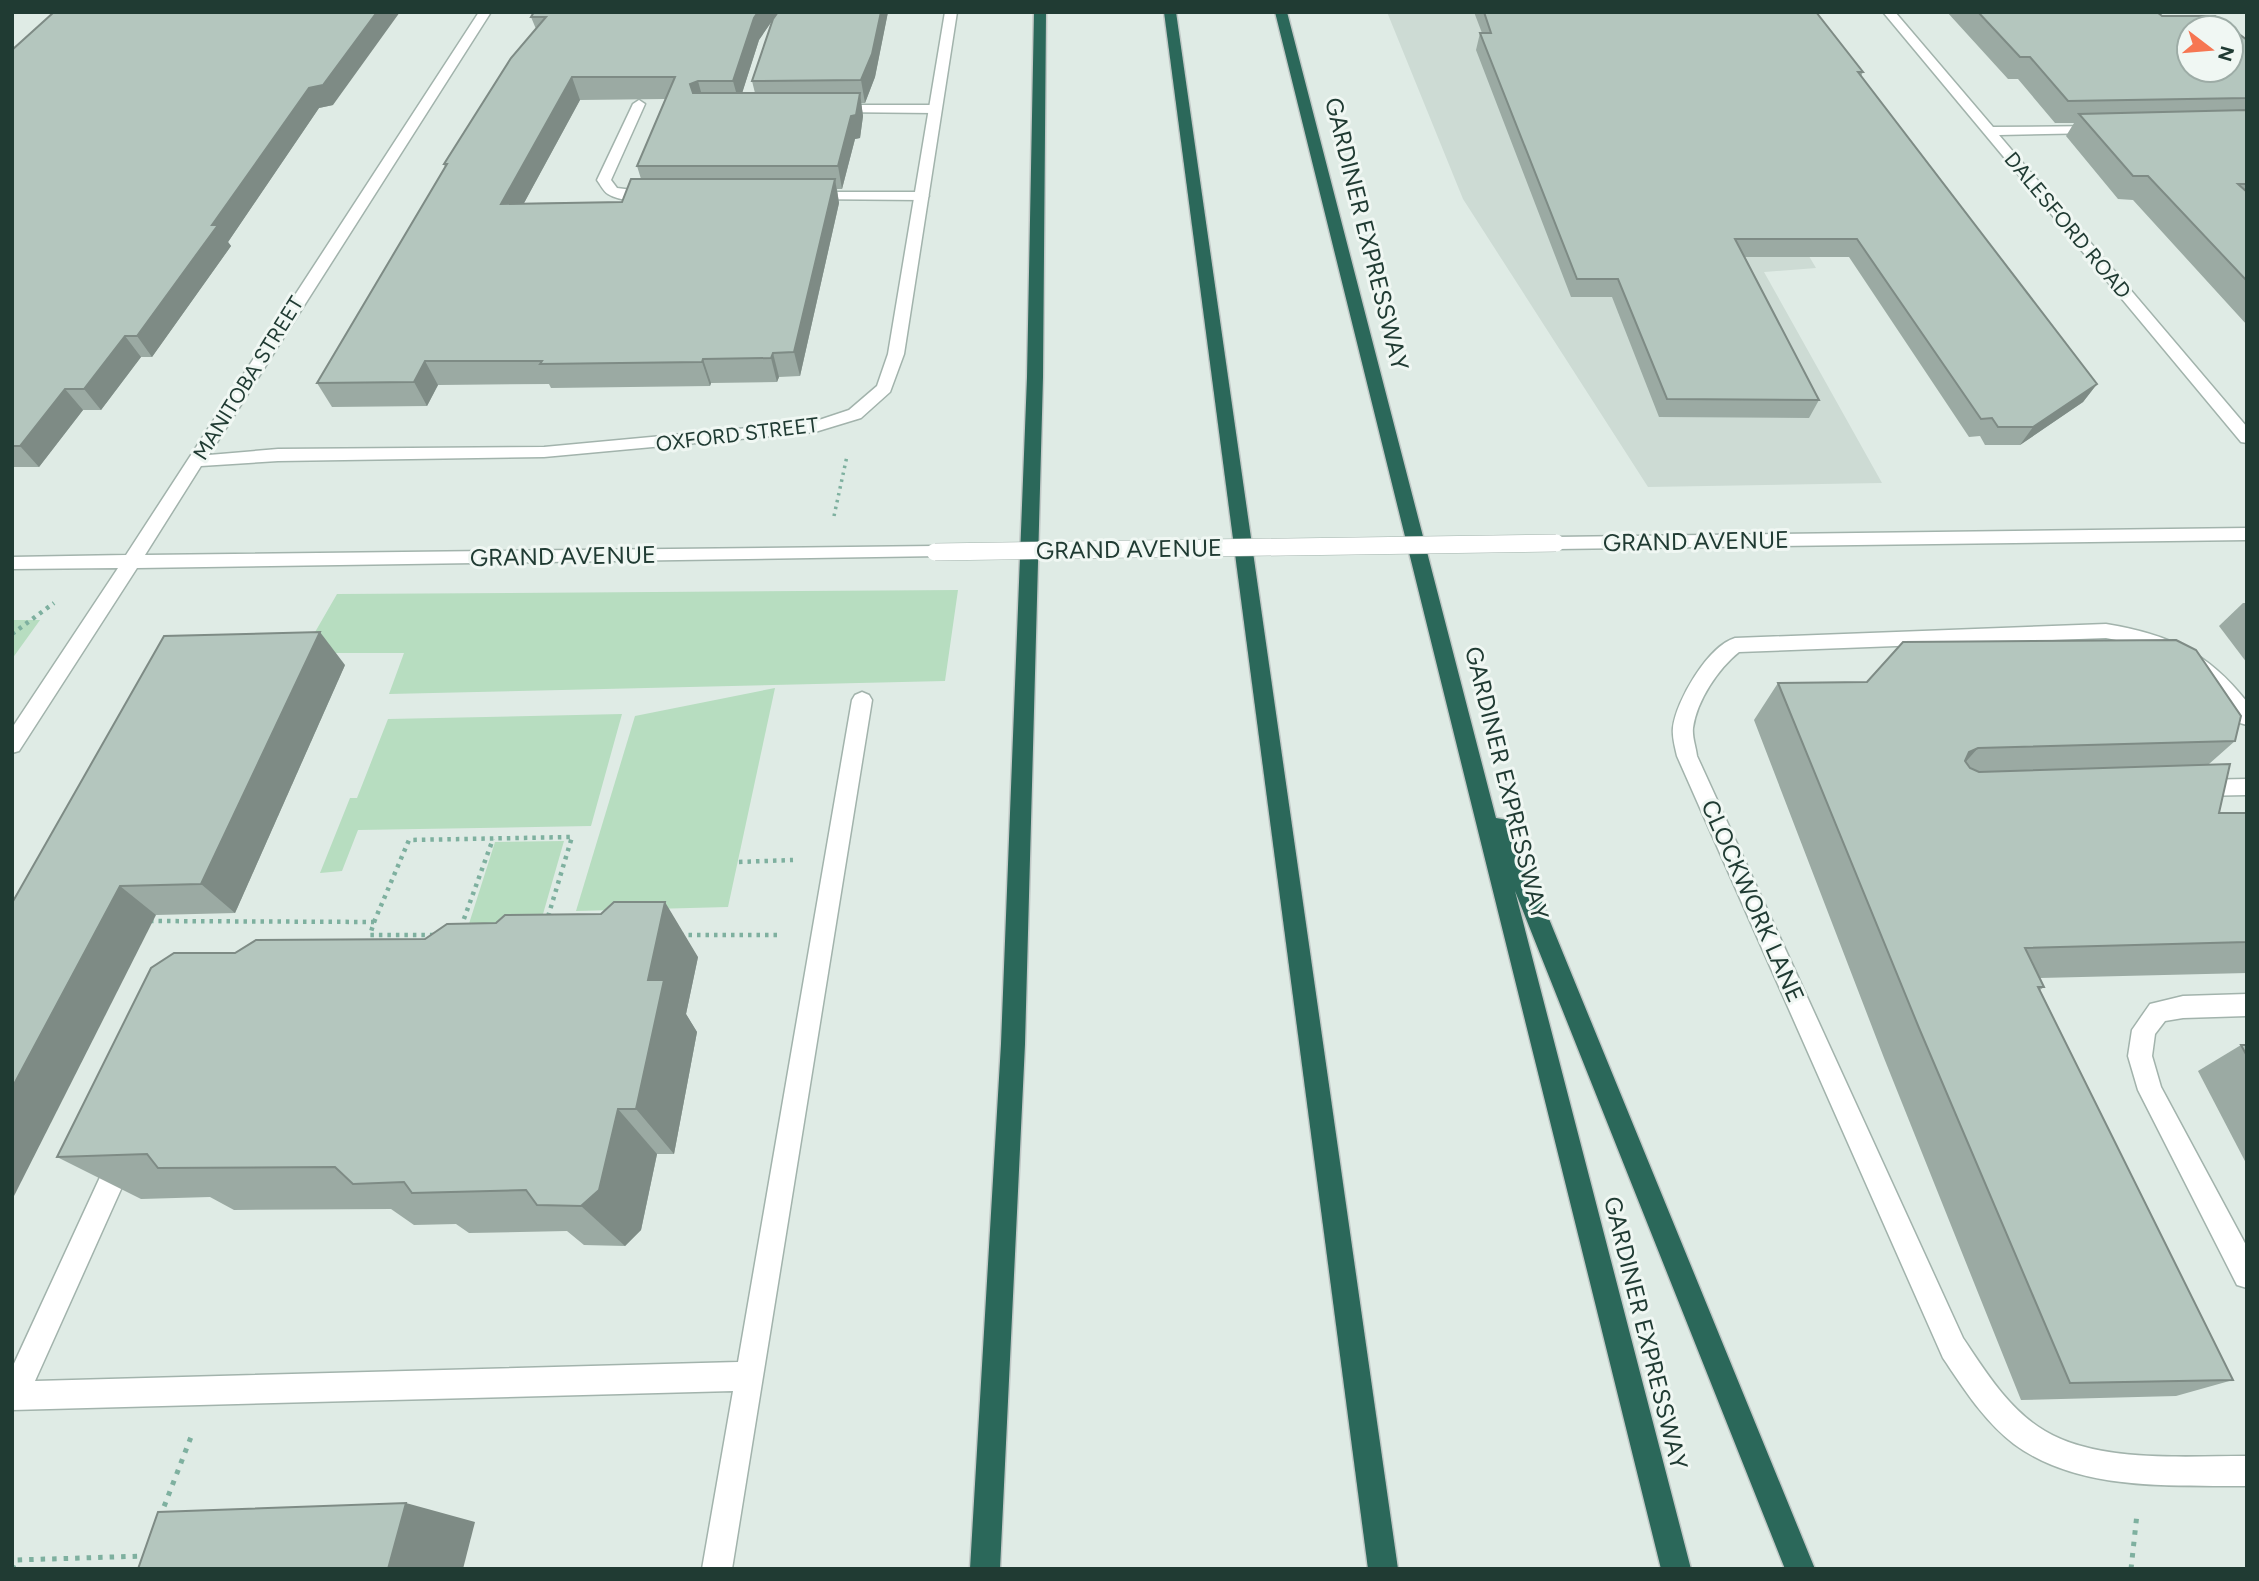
<svg xmlns="http://www.w3.org/2000/svg" width="2259" height="1581" font-family="Figtree,sans-serif">
  <style>
    .built { fill: #cddbd4 }
    .green { fill: #b7ddc0 }
    .lines { fill: none; stroke-linecap: round; stroke-linejoin: round }
    .lane-casing { stroke: #a2b3ac; stroke-width: 3 }
    .street-casing { stroke: #a2b3ac; stroke-width: 3 }
    .highway-casing { stroke: #c1c8c6; stroke-width: 3 }
    .path-far2 { stroke: #7eb09f; stroke-width: 3.5; stroke-dasharray: 2.5 4.5; stroke-linecap: butt }
    .path-far1 { stroke: #7eb09f; stroke-width: 4.5; stroke-dasharray: 3.5 5; stroke-linecap: butt }
    .path { stroke: #7eb09f; stroke-width: 5; stroke-dasharray: 4.5 7; stroke-linecap: butt }
    .lane { fill: #fff; fill-rule: evenodd }
    .street { fill: #fff; fill-rule: evenodd }
    .highway { fill: #2b685a; fill-rule: evenodd }
    .street-bridge-casing { stroke: #a2b3ac; stroke-width: 18; stroke-linecap: butt }
    .street-bridge { stroke: #fff; stroke-width: 17 }
    .wall { fill: #9baaa3; fill-rule: evenodd }
    .shaded-wall { fill: #7e8b85 }
    .building { fill: #b4c6be; stroke: #7e8b85; stroke-width: 2 }
    .labels { text-anchor: middle; dominant-baseline: central; stroke-width: 6; stroke-linejoin: round; paint-order: stroke }
    .far-street-label { font-size: 21px; fill: #203b33; stroke: #f0f7f3 }
    .street-label { font-size: 24px; fill: #203b33; stroke: #f0f7f3 }
  </style>
  <rect width="100%" height="100%" fill="#dfebe5"/>
  <polygon class="built" points="1387,12 1665,12 1816,268 1764,272 1882,483 1648,487 1463,199"/>
  <g class="green">
    <polygon points="958,590 945,681 389,694 404,653 303,653 337,594"/>
    <polygon points="12,620 40,620 12,659"/>
    <polygon points="775,688 728,907 576,911 635,716"/>
    <polygon points="622,714 591,826 358,830 342,871 320,873 350,798 357,798 388,719"/>
    <polygon points="564,841 539,928 467,930 495,842"/>
  </g>
  <g class="lines">
    <defs>
      <g id="lane">
        <path d="M639,100L645,104L611,180L617,188L656,193L658,196C648,204 619,201 608,194C604,192 600,184 597,180L633,104Z"/>
        <polygon points="836,105 935,105 941,109 935,113 832,112 830,109"/>
        <polygon points="809,192 922,192 929,196 922,200 804,199 802,196"/>
        <path d="M2106,624C2168,634 2208,652 2247,702V725L2240,723C2201,671 2170,649 2106,638L1739,652C1718,669 1697,700 1693,728C1692,737 1696,747 1697,756L1963,1338C1985,1371 2009,1410 2045,1431C2099,1463 2185,1456 2247,1456V1486C2171,1485 2079,1492 2014,1444C1984,1421 1964,1389 1943,1358L1677,756C1675,747 1672,737 1673,728C1676,701 1708,646 1735,638Z"/>
        <polygon points="862,692 869,695 872,700 732,1569 702,1569 733,1391 12,1410 12,1368 113,1149 122,1146 131,1149 135,1158 35,1381 738,1362 852,700 855,695"/>
        <polygon points="2247,779 2247,795 2196,796 2189,794 2186,788 2189,782 2196,780"/>
      </g>
      <g id="street">
        <polygon points="479,12 491,12 209,455 278,449 544,447 813,422 849,410 877,386 888,354 945,12 957,12 904,354 890,392 861,418 815,432 544,457 278,461 201,466 145,555 935,546 941,548 944,552 941,556 137,568 19,751 12,753 12,728 118,568 12,569 12,557 126,555"/>
        <polygon points="1883,12 1895,12 1993,127 2103,126 2104,129 2098,133 1999,135 2247,427 2247,443 2241,442"/>
        <polygon points="2247,528 2247,540 1556,549 1550,547 1547,543 1550,539 1556,537"/>
        <polygon points="2247,994 2247,1016 2183,1018 2165,1021 2155,1034 2152,1056 2161,1087 2247,1247 2247,1288 2237,1285 2138,1090 2128,1056 2132,1030 2150,1004 2183,996"/>
      </g>
      <g id="highway">
        <polygon points="1034,12 1046,12 1043,377 1025,1044 1000,1569 970,1569 1001,1044 1027,377"/>
        <polygon points="1164,12 1176,12 1398,1569 1368,1569"/>
        <polygon points="1275,12 1287,12 1496,818 1508,820 1511,826 1815,1569 1785,1569 1515,891 1691,1569 1661,1569"/>
      </g>
    </defs>
    <use href="#lane" class="lane-casing"/>
    <use href="#street" class="street-casing"/>
    <use href="#highway" class="highway-casing"/>
    <polyline class="path-far2" points="834,516 847,456"/>
    <g class="path-far1">
      <polyline points="12,634 54,603"/>
      <polyline points="739,862 793,860"/>
      <polyline points="150,921 374,922 370,935 434,935"/>
      <polyline points="374,922 409,840 572,837 547,920"/>
      <polyline points="461,927 493,839"/>
      <polyline points="680,935 780,935"/>
    </g>
    <g class="path">
      <polyline points="160,1517 191,1437"/>
      <polyline points="12,1569 16,1560 145,1556"/>
      <polyline points="2131,1569 2137,1514"/>
    </g>
    <use href="#lane" class="lane"/>
    <use href="#street" class="street"/>
    <use href="#highway" class="highway"/>
    <defs>
      <polyline id="street-bridge" points="935,552 1556,543"/>
    </defs>
    <use href="#street-bridge" class="street-bridge-casing"/>
    <use href="#street-bridge" class="street-bridge"/>
  </g>
  <g class="wall">
    <path d="M534,12H888L875,77L865,103H861L863,116L860,138L855,139L842,189H837L839,203L800,376L779,377L777,382L711,383L710,386L551,388L549,384L438,385L427,406L332,407L317,383L445,168L444,164L536,29L531,17ZM772,21L752,81L755,93H742L759,40ZM665,99L637,166L641,179L622,202L524,203L580,100Z"/>
    <polygon points="1474,12 1816,12 1863,72 1861,76 2097,384 2083,402 2020,445 1985,445 1980,436 1969,437 1849,257 1745,257 1819,400 1809,418 1659,417 1612,297 1571,297 1476,50 1480,33 1482,33"/>
    <polygon points="1947,12 2157,12 2162,16 2247,40 2247,325 2133,200 2118,199 2066,136 2074,123 2055,123 2018,79 2008,79"/>
    <polygon points="12,50 333,105 319,108 228,242 231,246 152,357 141,357 101,410 83,410 39,467 12,467"/>
    <polygon points="2243,603 2247,603 2247,663 2219,626"/>
    <polygon points="345,665 235,913 156,915 12,903"/>
    <polygon points="1867,682 2235,741 2209,764 2219,813 2247,813 2247,973 2040,978 2044,987 2040,990 2233,1380 2176,1396 2021,1400 1884,1058 1754,720 1778,683"/>
    <polygon points="496,923 698,957 686,1014 697,1032 674,1154 657,1154 641,1230 625,1246 584,1245 567,1231 469,1233 456,1224 414,1225 391,1209 234,1210 210,1197 141,1199 57,1157 235,953 425,939"/>
    <polygon points="2241,1045 2247,1045 2247,1165 2198,1071"/>
  </g>
  <g class="shaded-wall">
    <polygon points="377,12 400,12 333,105 319,108 228,242 231,246 152,357 137,336 212,225 309,88"/>
    <polygon points="758,12 782,12 774,18 759,40 739,103 733,81 754,18"/>
    <polygon points="881,12 888,12 875,77 865,103 861,80"/>
    <polygon points="572,77 580,100 511,227 501,204"/>
    <polygon points="698,81 704,103 696,107 690,84"/>
    <polygon points="860,93 863,116 860,138 855,139 842,189 838,166 851,116"/>
    <polygon points="835,179 839,203 800,376 794,352"/>
    <polygon points="125,336 141,357 101,410 84,389"/>
    <polygon points="773,353 779,377 777,382 771,358"/>
    <polygon points="703,359 711,383 710,386 702,362"/>
    <polygon points="425,361 438,385 427,406 414,382"/>
    <polygon points="2097,384 2083,402 2020,445 2033,427"/>
    <polygon points="65,389 83,410 39,467 20,446"/>
    <polygon points="320,632 345,665 235,913 201,884"/>
    <polygon points="1978,748 1946,784 1969,752"/>
    <polygon points="120,886 156,915 12,1200 12,1088"/>
    <polygon points="665,902 698,957 686,1014 697,1032 674,1154 636,1109 648,980"/>
    <polygon points="618,1109 657,1154 641,1230 625,1246 581,1206"/>
    <polygon points="406,1503 475,1522 463,1569 388,1569"/>
  </g>
  <g class="building">
    <polygon points="54,12 377,12 323,85 309,88 212,225 218,225 137,336 125,336 84,389 65,389 20,446 12,446 12,50"/>
    <polygon points="534,12 758,12 754,18 733,81 698,81 690,84 693,93 860,93 856,115 851,116 838,166 637,166 675,77 572,77 501,204 622,202 631,179 835,179 794,352 773,353 771,358 703,359 702,362 540,364 542,361 425,361 414,382 317,383 447,164 444,164 511,58 546,17 531,17"/>
    <polygon points="778,12 881,12 872,54 861,80 752,81 773,19"/>
    <polygon points="1484,12 1816,12 1863,72 1858,72 2097,384 2033,427 1998,427 1992,418 1981,419 1857,239 1735,239 1819,400 1667,399 1618,279 1577,279 1480,33 1491,33"/>
    <polygon points="1978,12 2157,12 2162,16 2215,16 2231,28 2189,28 2189,70 2231,70 2231,28 2247,40 2247,98 2068,101 2030,57 2020,57"/>
    <polygon points="2247,110 2247,184 2238,184 2247,192 2247,281 2148,176 2133,176 2079,114"/>
    <polygon points="320,632 201,884 120,886 12,1088 12,903 164,636"/>
    <polygon points="2176,640 2196,650 2241,716 2235,741 1978,748 1969,752 1965,761 1970,768 1979,772 2230,764 2219,813 2247,813 2247,942 2025,948 2044,987 2038,987 2233,1380 2070,1383 1919,1028 1778,683 1867,682 1903,642"/>
    <polygon points="614,902 665,902 648,980 664,980 636,1109 618,1109 599,1190 581,1206 537,1205 526,1190 412,1193 404,1182 353,1184 335,1167 158,1168 147,1154 57,1157 151,968 174,953 235,953 256,940 425,939 447,924 496,923 505,915 601,914"/>
    <polygon points="2241,1045 2247,1045 2247,1056"/>
    <polygon points="406,1503 388,1569 138,1569 158,1512"/>
  </g>
  <g class="labels">
    <g class="far-street-label">
      <text transform="translate(2068 225) rotate(50)">DALESFORD ROAD</text>
      <text transform="translate(248 378) rotate(-58)">MANITOBA STREET</text>
      <text transform="translate(737 434) rotate(-7)">OXFORD STREET</text>
    </g>
    <g class="street-label">
      <text transform="translate(1367 234) rotate(76)">GARDINER EXPRESSWAY</text>
      <text transform="translate(1696 541) rotate(-1)">GRAND AVENUE</text>
      <text transform="translate(1129 549) rotate(-1)">GRAND AVENUE</text>
      <text transform="translate(563 556) rotate(-1)">GRAND AVENUE</text>
      <text transform="translate(1507 783) rotate(76)">GARDINER EXPRESSWAY</text>
      <text transform="translate(1753 901) rotate(66)">CLOCKWORK LANE</text>
      <text transform="translate(1646 1333) rotate(76)">GARDINER EXPRESSWAY</text>
    </g>
  </g>
  <rect width="2259" height="1581" fill="none" stroke="#203b33" stroke-width="28"/>
  <g transform="translate(2210 49) rotate(106)"><circle r="33" fill="#f0f7f3" stroke="#9daca6" stroke-width="2"/>
  <path d="M0-5L12 26L0 18L-12 26Z" fill="#f67652"/>
  <text y="-10" font-size="19" font-weight="bold" text-anchor="middle" fill="#203b33">N</text>
  </g>
</svg>
